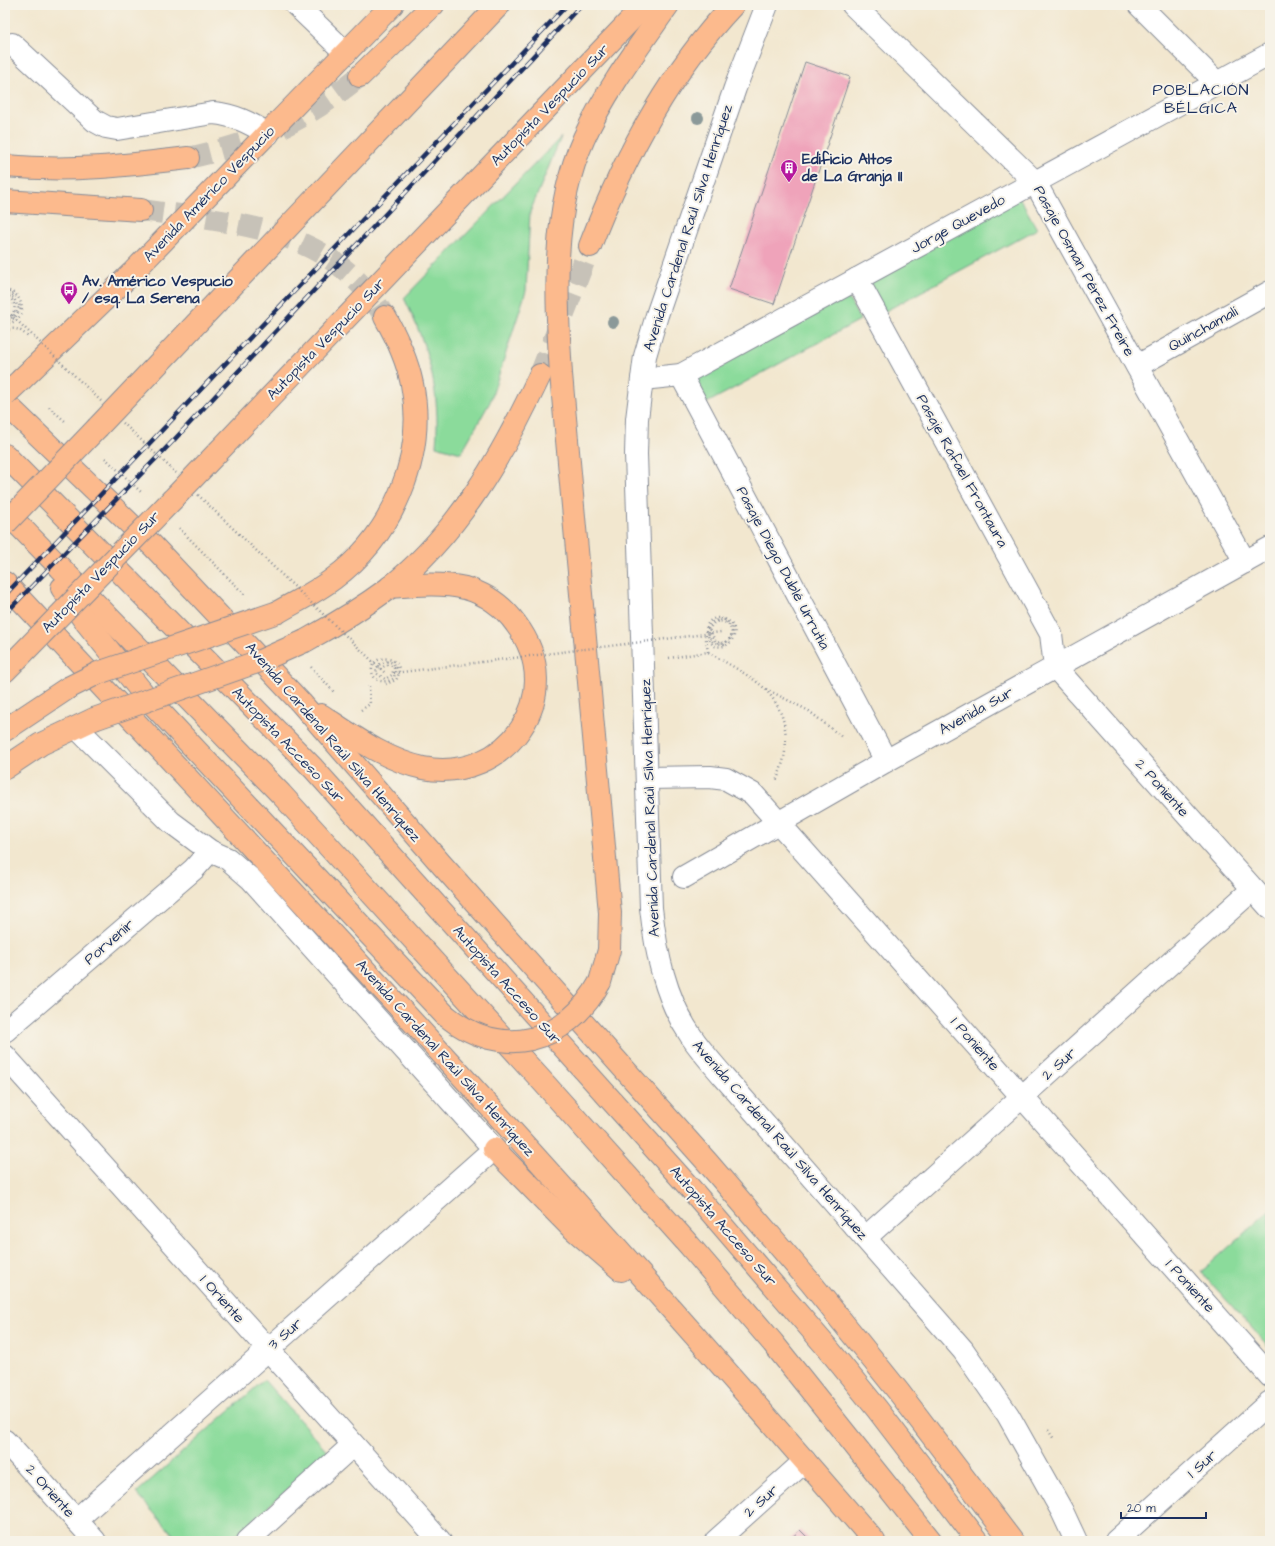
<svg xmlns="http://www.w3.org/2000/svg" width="1275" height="1546" font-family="'Architects Daughter',sans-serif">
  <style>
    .green { fill: #8bdb9b; stroke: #53857c }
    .building { fill: #efa3ba }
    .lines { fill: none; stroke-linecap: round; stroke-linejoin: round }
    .major-tunnel { stroke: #c7c2b8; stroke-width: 22; stroke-dasharray: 22 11; stroke-linecap: butt }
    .highway-tunnel { stroke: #c7c2b8; stroke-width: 22; stroke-dasharray: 22 11; stroke-linecap: butt }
    .minor-casing { stroke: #868b96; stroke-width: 24 }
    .major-casing { stroke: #868b96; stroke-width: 24 }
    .highway-casing { stroke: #868b96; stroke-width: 24 }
    .path { stroke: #868b96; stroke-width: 2.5; stroke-dasharray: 1 3; stroke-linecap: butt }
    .minor { stroke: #fff; stroke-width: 22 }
    .major { stroke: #fcba8d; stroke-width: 22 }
    .highway { stroke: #fcba8d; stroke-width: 22 }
    .rail-casing { stroke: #1b2f5e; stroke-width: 4.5 }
    .rail { stroke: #f7f3e8; stroke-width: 3; stroke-dasharray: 9; stroke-linecap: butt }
    .major-bridge-casing { stroke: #868b96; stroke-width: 24; stroke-linecap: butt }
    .highway-bridge-casing { stroke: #868b96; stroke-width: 24; stroke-linecap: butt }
    .path-bridge { stroke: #868b96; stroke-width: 2.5; stroke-dasharray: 1 3; stroke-linecap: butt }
    .major-bridge { stroke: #fcba8d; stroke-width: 22 }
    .highway-bridge { stroke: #fcba8d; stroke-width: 22 }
    .tree { fill: #8b9999 }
    .labels { text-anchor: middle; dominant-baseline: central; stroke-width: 4; stroke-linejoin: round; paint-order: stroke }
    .street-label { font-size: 15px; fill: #1b2f5e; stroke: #f7f3e8 }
    .poi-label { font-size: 15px; font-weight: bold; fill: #1b2f5e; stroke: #f7f3e8; text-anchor: start }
    .neighbourhood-label { font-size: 16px; letter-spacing: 1px; fill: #1b2f5e; stroke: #f7f3e8 }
  </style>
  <rect width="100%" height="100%" fill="#f7f3e8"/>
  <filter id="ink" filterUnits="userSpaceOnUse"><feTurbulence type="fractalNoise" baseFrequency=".025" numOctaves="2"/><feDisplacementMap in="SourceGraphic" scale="8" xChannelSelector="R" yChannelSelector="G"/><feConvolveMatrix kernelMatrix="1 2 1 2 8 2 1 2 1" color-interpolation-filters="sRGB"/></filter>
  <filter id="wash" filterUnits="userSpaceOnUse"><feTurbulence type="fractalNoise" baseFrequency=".012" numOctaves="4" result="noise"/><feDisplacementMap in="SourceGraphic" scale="16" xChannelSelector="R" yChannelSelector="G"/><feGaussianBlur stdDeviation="0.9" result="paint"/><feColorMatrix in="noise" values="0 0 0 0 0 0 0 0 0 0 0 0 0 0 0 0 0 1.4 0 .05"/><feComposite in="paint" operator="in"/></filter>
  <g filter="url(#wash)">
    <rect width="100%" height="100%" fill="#f2e7cf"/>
    <g class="green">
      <path d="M561,137L530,212L526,291L490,402L461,453L436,446C441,392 428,346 404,298Z"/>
      <polygon points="1018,195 1037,229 880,314 861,279"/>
      <polygon points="842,286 860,320 703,405 685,370"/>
      <polygon points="1270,1210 1270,1348 1201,1272"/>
      <polygon points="264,1380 329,1453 229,1541 179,1541 136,1493"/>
    </g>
    <g id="blocks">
      <g class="building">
        <polygon points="805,62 850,77 774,304 729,289"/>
        <polygon points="800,1530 811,1541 788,1541"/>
      </g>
    </g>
  </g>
  <g filter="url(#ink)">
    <use href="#blocks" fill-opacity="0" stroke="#868b96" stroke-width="1"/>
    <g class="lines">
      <polyline class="major-tunnel" points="540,375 590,246"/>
      <g class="highway-tunnel">
        <path d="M188,158C260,142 303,122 360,76"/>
        <path d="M141,210C214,220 299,224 355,279C367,290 376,303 385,317"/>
      </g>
      <defs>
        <g id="minor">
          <polyline points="296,5 346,53"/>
          <path d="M767,5L735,88L657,315L645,356L642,379L637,419L636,454L651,908C656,953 665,998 691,1036C701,1051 713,1064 724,1077L963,1350L1008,1415L1062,1511L1076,1541"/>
          <polyline points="853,5 1035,182 1245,562"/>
          <polyline points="1139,5 1217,83"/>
          <path d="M5,46L12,44L95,121L106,127L117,129L213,113C235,115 250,123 268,134"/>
          <polyline points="857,279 1051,634 1055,667 1270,908"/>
          <polyline points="1137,366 1270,292"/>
          <polyline points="681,375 886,761"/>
          <polyline points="642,379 681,375 1270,54"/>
          <polyline points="648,778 710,777 726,779 753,794 1270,1376"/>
          <polyline points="684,877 886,761 1270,548"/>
          <polyline points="5,1031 194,869 210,851"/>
          <polyline points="5,1056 440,1541"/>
          <polyline points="865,1238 1253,889"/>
          <polyline points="5,1441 95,1541"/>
          <polyline points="76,1520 494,1149 251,879 228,859 210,851 171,822 77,728"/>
          <polyline points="247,1541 353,1445"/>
          <polyline points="716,1541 805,1461"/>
          <polyline points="1116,1541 1270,1402"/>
        </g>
        <g id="major">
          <path d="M590,246C623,159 669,73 733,5"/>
          <polyline points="22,379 132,273 392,5"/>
          <polyline points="5,403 153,546 301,703 442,865 708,1163 811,1283 898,1391 1012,1541"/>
          <path d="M5,583C300,897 593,1214 874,1541"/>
          <path d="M305,641C334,625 362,608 389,588C459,533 503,454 540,375"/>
          <path d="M321,715C353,736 385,760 423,768C506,784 570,695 516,624C504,607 486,594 465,588C441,582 414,585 390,587"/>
          <polyline points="5,768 41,744 94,719"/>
          <polyline points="494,1149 571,1227 621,1270"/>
        </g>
        <g id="highway">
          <polyline points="360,76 433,5"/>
          <path d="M5,166C70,172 123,166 188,158"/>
          <polyline points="5,201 141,210"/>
          <polyline points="98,427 499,5"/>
          <polyline points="5,455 313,768 690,1188 830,1351 877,1409 978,1541"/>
          <polyline points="173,499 645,5"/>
          <polyline points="5,511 281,794 543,1082 690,1246 773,1343 931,1541"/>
          <polyline points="62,588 82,617 147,698 445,1015"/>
          <path d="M278,612C297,601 316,592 333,579C392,536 427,457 412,384C407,360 397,338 385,317"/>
          <polyline points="5,671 17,659"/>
          <polyline points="5,730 68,688"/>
          <path d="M600,982L609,950L610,913L561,374C556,296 551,211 584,138C606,90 638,48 668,5"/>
        </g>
      </defs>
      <use href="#minor" class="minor-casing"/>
      <use href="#major" class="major-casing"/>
      <use href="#highway" class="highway-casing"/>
      <g class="path">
        <path d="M5,290C17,292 22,300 22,312C20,319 13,324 5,323"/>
        <polyline points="5,292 10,293 16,297"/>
        <path d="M5,294L14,298L18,308C16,315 12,319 5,318"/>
        <path d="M5,296L9,297C15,302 16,308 12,316"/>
        <polyline points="5,321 15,318 20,309 19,303"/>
        <path d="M5,331C15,326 21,330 28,337"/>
        <polyline points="49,407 66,422"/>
        <polyline points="105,458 142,493"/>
        <polyline points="179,528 246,596"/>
        <path d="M708,652C707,645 705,637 706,630C709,606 746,622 731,641C727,647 721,647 714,646C702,634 708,617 725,620L733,628L732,637L724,644L714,643C707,636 708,628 715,622C725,620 731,624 732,634C729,642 724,644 716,642L711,633"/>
        <path d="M669,658L708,652C723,661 755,678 765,689C790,715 791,749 776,781"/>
        <polyline points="311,667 334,692"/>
        <path d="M380,669L386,665H390L394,668L392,675L385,679L376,673L378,665L388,661L393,663L396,668L394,678C386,684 373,682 372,671C370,651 410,656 396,680L386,684"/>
        <polyline points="766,689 809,711 843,738"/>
        <polyline points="361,710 370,704 369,686"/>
        <polyline points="1048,1430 1054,1439"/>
      </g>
      <use href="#minor" class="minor"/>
      <use href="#major" class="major"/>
      <use href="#highway" class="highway"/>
      <defs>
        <g id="rail">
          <polyline points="5,595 567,5"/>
          <polyline points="5,614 174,440 581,5"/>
        </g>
      </defs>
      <use href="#rail" class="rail-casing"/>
      <use href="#rail" class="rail"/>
      <defs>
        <g id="major-bridge">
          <polyline points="5,395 22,379"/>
          <polyline points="94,719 260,661 305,641"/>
        </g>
        <g id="highway-bridge">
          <polyline points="5,524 98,427"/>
          <polyline points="17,659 173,499"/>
          <polyline points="68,688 98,673 278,612"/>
          <path d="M445,1015C502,1061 566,1044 600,982"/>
        </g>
      </defs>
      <use href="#major-bridge" class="major-bridge-casing"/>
      <use href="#highway-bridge" class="highway-bridge-casing"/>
      <g class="path-bridge">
        <polyline points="5,309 101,401"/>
        <polyline points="123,423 176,473"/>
        <polyline points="198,495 386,674"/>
        <polyline points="394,673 721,632"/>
      </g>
      <use href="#major-bridge" class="major-bridge"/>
      <use href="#highway-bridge" class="highway-bridge"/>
    </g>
    <g class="tree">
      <circle cx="698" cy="118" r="6"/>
      <circle cx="613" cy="322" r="6"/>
    </g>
  </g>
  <defs>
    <symbol id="building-pin" viewBox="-11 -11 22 30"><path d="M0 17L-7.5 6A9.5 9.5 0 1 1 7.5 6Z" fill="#b5179e" stroke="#f7f3e8"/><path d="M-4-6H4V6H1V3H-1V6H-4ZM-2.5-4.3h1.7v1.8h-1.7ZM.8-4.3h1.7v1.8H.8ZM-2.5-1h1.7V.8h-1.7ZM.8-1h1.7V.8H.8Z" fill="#fff"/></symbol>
    <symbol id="bus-pin" viewBox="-11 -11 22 30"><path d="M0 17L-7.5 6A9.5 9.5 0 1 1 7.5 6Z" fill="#b5179e" stroke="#f7f3e8"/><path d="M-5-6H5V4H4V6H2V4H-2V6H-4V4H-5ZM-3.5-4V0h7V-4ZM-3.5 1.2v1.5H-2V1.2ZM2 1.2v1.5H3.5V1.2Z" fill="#fff"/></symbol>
  </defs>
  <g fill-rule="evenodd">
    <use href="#building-pin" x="779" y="158" width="20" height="27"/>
    <use href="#bus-pin" x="59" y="280" width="20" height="27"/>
  </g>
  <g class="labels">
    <g class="street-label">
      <text transform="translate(550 105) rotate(-46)">Autopista Vespucio Sur</text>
      <text transform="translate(209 194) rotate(-46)">Avenida Américo Vespucio</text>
      <text transform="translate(958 224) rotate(-29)">Jorge Quevedo</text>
      <text transform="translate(688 228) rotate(-72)">Avenida Cardenal Raúl Silva Henríquez</text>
      <text transform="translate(1084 271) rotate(61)">Pasaje Osman Pérez Freire</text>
      <text transform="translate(1203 329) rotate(-29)">Quinchamalí</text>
      <text transform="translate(326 339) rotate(-46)">Autopista Vespucio Sur</text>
      <text transform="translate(962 471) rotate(61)">Pasaje Rafael Frontaura</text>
      <text transform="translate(783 568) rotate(62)">Pasaje Diego Dublé Urrutia</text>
      <text transform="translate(101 572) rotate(-46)">Autopista Vespucio Sur</text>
      <text transform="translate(976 711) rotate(-29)">Avenida Sur</text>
      <text transform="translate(333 742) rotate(49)">Avenida Cardenal Raúl Silva Henríquez</text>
      <text transform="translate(288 745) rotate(46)">Autopista Acceso Sur</text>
      <text transform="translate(1162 788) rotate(48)">2 Poniente</text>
      <text transform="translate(650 808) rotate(-92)">Avenida Cardenal Raúl Silva Henríquez</text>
      <text transform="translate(109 942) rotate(-41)">Porvenir</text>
      <text transform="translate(507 985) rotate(48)">Autopista Acceso Sur</text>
      <text transform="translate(975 1044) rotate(49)">1 Poniente</text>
      <text transform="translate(445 1058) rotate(48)">Avenida Cardenal Raúl Silva Henríquez</text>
      <text transform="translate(1059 1064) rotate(-42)">2 Sur</text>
      <text transform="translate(780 1140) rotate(49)">Avenida Cardenal Raúl Silva Henríquez</text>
      <text transform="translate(723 1226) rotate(49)">Autopista Acceso Sur</text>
      <text transform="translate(1190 1286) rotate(48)">1 Poniente</text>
      <text transform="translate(222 1299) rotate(48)">1 Oriente</text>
      <text transform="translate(285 1334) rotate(-41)">3 Sur</text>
      <text transform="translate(1202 1464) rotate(-42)">1 Sur</text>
      <text transform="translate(50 1491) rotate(48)">2 Oriente</text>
      <text transform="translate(761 1501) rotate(-42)">2 Sur</text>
    </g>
    <g class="poi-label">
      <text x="802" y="159">Edificio Altos<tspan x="802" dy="17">de La Granja II</tspan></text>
      <text x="82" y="281">Av. Américo Vespucio<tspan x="82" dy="17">/ esq. La Serena</tspan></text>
    </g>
    <g class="neighbourhood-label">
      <text x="1201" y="90">POBLACIÓN<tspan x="1201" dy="18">BÉLGICA</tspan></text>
    </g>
  </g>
  <rect width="1275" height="1546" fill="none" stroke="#f7f3e8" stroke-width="20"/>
  <path d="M1121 1512v6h85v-6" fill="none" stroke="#1b2f5e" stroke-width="2"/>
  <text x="1127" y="1512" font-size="12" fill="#1b2f5e" stroke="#f7f3e8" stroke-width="3" paint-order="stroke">20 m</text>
</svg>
